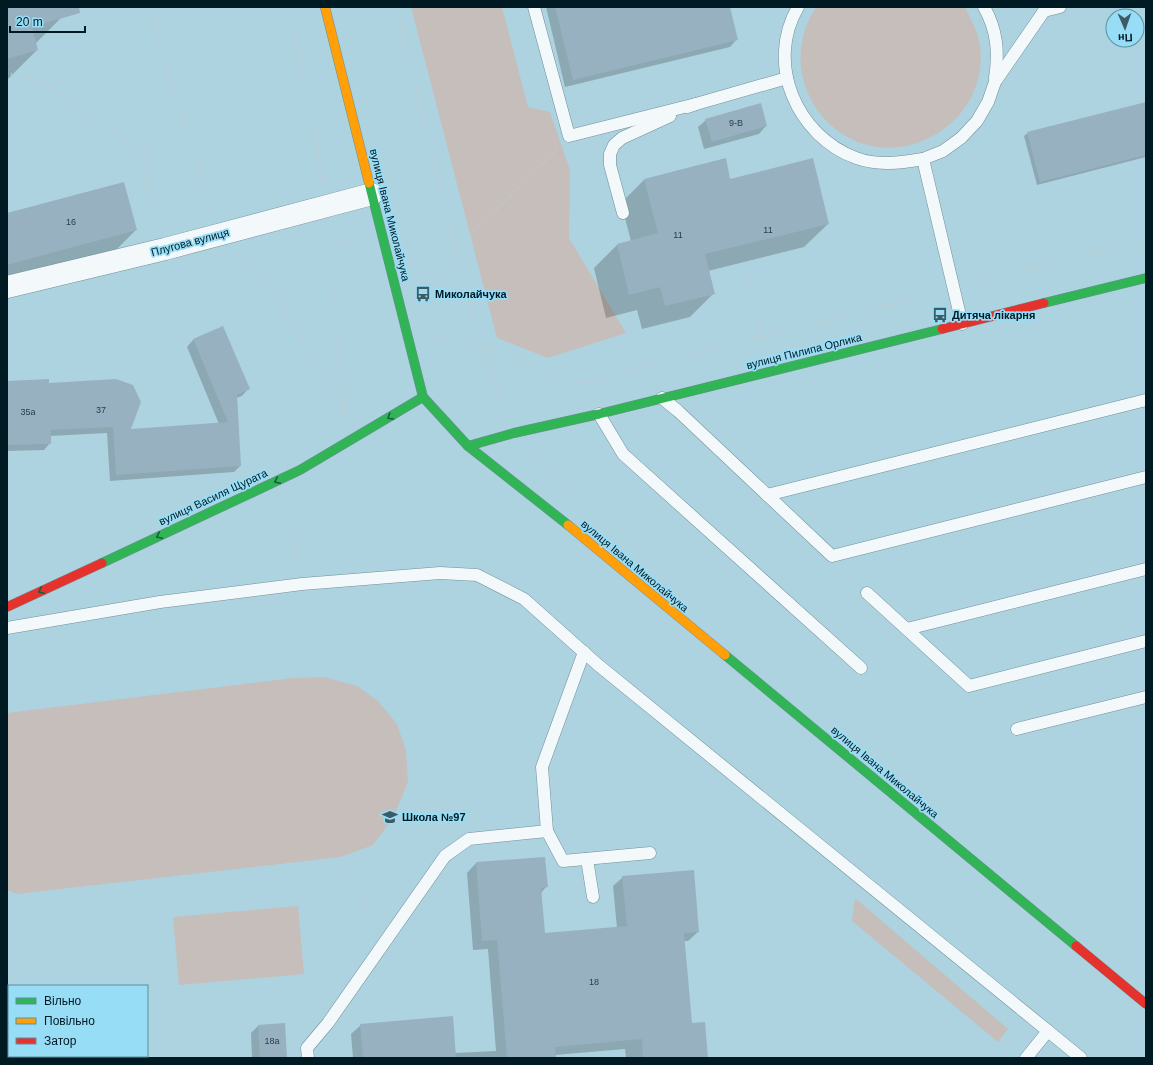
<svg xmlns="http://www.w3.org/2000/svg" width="1153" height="1065" font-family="Arial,sans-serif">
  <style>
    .green { fill: #c5bebb }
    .shadow { fill: #0003 }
    .building { fill: #97b1c0 }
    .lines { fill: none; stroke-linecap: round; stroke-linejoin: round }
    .lane-casing { stroke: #708f98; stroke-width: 13 }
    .street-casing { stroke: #708f98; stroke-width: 23 }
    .fast-casing { stroke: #708f98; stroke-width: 10 }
    .slow-casing { stroke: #708f98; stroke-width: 10 }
    .jam-casing { stroke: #708f98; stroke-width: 10 }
    .path { stroke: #c0cacf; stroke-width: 2.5; stroke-dasharray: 1 3; stroke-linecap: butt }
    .lane { stroke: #f3f8fa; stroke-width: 12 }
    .street { stroke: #f3f8fa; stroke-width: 22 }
    .fast { stroke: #30b455; stroke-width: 9 }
    .slow { stroke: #ff9f0a; stroke-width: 9 }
    .jam { stroke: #e5322d; stroke-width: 9 }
    .oneway { stroke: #165f3a }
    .labels { text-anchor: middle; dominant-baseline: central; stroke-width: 3.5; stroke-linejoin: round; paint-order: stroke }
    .number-label { font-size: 9px; fill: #26404a }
    .street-label { font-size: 11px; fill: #001a23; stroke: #98ddf6 }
    .poi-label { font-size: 11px; font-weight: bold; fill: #001a23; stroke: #98ddf6; text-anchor: start }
  </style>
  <rect width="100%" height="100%" fill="#aed3e0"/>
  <g class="green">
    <polygon points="411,7 502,7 528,107 550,112 570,170 569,238 626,333 548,358 497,338"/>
    <path d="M816,7H965C970,18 976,28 979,40C995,119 902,178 838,131C822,119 811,104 805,85C796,57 801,31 816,7Z"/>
    <polygon points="324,677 357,686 378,701 397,724 406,750 408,782 393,818 373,845 341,857 17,894 7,890 7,713 293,678"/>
    <polygon points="855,898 1008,1029 998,1042 852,921"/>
    <polygon points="298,906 304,974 179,985 173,917"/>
  </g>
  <g class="shadow">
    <polygon points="7,7 58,7 61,18 36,43 37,50 7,80"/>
    <polygon points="546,7 729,7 737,39 730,47 565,87"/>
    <polygon points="1146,111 1146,157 1037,185 1024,136 1028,133"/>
    <polygon points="706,120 766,126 759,134 704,149 698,127"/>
    <polygon points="644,180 729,180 828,224 804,247 708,271 714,293 690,317 642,329 637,310 606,318 594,268 617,245 631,241 621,203"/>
    <polygon points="7,214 136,230 109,257 7,284"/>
    <polygon points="222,328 248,389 242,396 236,398 240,466 234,472 110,481 107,433 50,436 50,443 44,450 7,451 7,382 48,384 130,430 219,424 187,347 193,340"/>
    <polygon points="476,863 546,887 541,893 544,934 617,928 613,886 623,877 698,932 688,941 684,941 691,1024 707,1058 626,1058 625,1049 555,1055 555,1058 353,1058 351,1034 361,1025 455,1053 496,1051 488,949 473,950 467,873"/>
    <polygon points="258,1026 286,1058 252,1058 251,1033"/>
  </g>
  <g class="building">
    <polygon points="7,7 79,7 80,13 32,27 38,50 7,59"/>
    <polygon points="555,7 730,7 738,40 573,80"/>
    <polygon points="1146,102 1146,155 1040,182 1027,132"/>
    <polygon points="761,103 767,126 712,142 705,119"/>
    <polygon points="726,158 730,179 813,158 829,224 705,254 715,294 665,306 660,287 629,295 617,244 658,233 644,179"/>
    <polygon points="124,182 137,230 7,265 7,213"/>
    <polygon points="223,326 250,389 237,395 241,466 116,475 113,427 51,430 51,444 7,445 7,381 49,379 49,383 116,379 133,385 141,402 131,429 228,422 193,339"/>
    <polygon points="545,857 548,887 541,888 545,933 627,926 622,876 694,870 699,932 684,933 692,1023 705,1022 708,1058 643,1058 642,1039 555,1047 556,1058 507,1058 497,940 482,941 476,862"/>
    <polygon points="453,1016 456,1058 363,1058 360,1024"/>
    <polygon points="285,1023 287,1058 260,1058 258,1025"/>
  </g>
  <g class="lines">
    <defs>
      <g id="lane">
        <polyline points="534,7 569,136 696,104"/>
        <path d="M798,7C765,64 797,136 856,158C878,166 900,163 923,159"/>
        <path d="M984,7C997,30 999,52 995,78"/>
        <polyline points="688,107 696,104 787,78"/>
        <polyline points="623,213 610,165 610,154 614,145 622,138 670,116"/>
        <polyline points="962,324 923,159 943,151 961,138 977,121 988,102 995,82 1044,11 1060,7"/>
        <polyline points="662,398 678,411 832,556 1146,477"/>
        <polyline points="599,414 623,454 861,668"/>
        <polyline points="767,495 1146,400"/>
        <polyline points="867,593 969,686 1146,641"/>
        <polyline points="7,628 160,602 302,584 440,573 477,575 524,599 597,664 1048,1031"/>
        <polyline points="907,629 1146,569"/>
        <polyline points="1017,729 1146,697"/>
        <polyline points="547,831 563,861 650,853"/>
        <polyline points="587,859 593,897"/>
        <polyline points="7,1015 9,1016"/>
        <polyline points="82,1056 86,1058"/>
        <polyline points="308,1058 307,1048 328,1023 445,856 469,839 547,831 542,767 584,652"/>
        <polyline points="1026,1058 1048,1031 1081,1058"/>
      </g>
      <polyline id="street" points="7,287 165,249 372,194"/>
      <g id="fast">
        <polyline points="369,183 423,397 468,446 568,525"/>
        <polyline points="1044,303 1146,278"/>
        <polyline points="468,446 514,433 599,414 942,329"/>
        <polyline points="102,563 300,470 423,397"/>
        <polyline points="725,655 1076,946"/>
      </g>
      <g id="slow">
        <polyline points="325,7 369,183"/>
        <polyline points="568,525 725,655"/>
      </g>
      <g id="jam">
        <polyline points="942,329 1044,303"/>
        <polyline points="7,607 102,563"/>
        <polyline points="1076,946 1146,1004"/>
      </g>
    </defs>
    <use href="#lane" class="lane-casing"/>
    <use href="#street" class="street-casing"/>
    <use href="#fast" class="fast-casing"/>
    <use href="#slow" class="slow-casing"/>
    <use href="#jam" class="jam-casing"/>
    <g class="path">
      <polyline points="150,7 211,212"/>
      <polyline points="288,7 316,142 322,183"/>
      <polyline points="396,7 481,348 505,411"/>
      <polyline points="155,31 156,78 145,182 158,225"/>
      <polyline points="7,73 41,80 147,156"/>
      <polyline points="327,231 344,411 339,418"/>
      <polyline points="329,246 360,238"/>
      <polyline points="239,254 270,282 344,411"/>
      <polyline points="746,278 762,338"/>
      <polyline points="972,284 1146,240"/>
      <polyline points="423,294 457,249 557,149"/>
      <polyline points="432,335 481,348 581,384 936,293"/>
      <polyline points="528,455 575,497"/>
      <polyline points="288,501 299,565"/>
      <polyline points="520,517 523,577"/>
      <polyline points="460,808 461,821"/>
      <polyline points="342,867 357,884 373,927"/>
    </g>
    <use href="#lane" class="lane"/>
    <use href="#street" class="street"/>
    <use href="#fast" class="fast"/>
    <use href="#slow" class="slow"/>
    <use href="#jam" class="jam"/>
  </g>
  <defs><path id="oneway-chevron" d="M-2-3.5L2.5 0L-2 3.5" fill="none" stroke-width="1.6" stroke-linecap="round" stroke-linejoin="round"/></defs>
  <g class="oneway">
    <use href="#oneway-chevron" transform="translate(390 417) rotate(149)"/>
    <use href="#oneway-chevron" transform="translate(277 481) rotate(155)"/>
    <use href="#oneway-chevron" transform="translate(159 536) rotate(155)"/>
    <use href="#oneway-chevron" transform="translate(41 591) rotate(155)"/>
  </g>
  <defs>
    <symbol id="bus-bare" viewBox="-9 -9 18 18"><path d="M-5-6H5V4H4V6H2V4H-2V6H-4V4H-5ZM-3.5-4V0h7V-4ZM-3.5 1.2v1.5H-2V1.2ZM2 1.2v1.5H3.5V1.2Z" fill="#3d5b65" stroke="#98ddf6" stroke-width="2.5" paint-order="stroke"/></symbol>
    <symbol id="school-bare" viewBox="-9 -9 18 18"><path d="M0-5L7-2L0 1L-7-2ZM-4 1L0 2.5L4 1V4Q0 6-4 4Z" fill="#3d5b65" stroke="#98ddf6" stroke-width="2.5" paint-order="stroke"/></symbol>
  </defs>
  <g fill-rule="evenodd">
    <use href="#bus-bare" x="412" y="283" width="22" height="22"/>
    <use href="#bus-bare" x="929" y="304" width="22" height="22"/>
    <use href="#school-bare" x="379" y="806" width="22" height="22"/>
  </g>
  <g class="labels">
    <g class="number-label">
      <text x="736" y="123">9-В</text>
      <text x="71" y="222">16</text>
      <text x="768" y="230">11</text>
      <text x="678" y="235">11</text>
      <text x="101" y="410">37</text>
      <text x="28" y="412">35а</text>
      <text x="594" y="982">18</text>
      <text x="272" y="1041">18а</text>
    </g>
    <g class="street-label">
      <text transform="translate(390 215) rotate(76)">вулиця Івана Миколайчука</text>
      <text transform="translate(190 242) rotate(-15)">Плугова вулиця</text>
      <text transform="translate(804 351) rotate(-14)">вулиця Пилипа Орлика</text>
      <text transform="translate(213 497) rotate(-25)">вулиця Василя Щурата</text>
      <text transform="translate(635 566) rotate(40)">вулиця Івана Миколайчука</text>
      <text transform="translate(885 772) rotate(40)">вулиця Івана Миколайчука</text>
    </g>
    <g class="poi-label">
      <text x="435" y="294">Миколайчука</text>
      <text x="952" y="315">Дитяча лікарня</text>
      <text x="402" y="817">Школа №97</text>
    </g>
  </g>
  <rect width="1153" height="1065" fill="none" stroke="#001a23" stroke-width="16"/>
  <rect x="8" y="985" width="140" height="72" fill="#98ddf6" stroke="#5b8fa2"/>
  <rect x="16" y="998" width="20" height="6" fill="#30b455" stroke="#5b8fa2"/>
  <text x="44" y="1005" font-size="12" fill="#001a23">Вільно</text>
  <rect x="16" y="1018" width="20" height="6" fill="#ff9f0a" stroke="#5b8fa2"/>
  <text x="44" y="1025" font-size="12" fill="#001a23">Повільно</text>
  <rect x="16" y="1038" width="20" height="6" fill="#e5322d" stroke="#5b8fa2"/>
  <text x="44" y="1045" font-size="12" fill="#001a23">Затор</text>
  <g transform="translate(1125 28) rotate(178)"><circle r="19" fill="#98ddf6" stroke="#5b8fa2"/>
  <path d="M0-3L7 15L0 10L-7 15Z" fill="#3d5b65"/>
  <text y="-6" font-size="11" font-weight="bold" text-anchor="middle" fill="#001a23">Пн</text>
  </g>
  <path d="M10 26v6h75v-6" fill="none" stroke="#001a23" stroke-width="2"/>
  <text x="16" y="26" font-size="12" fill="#001a23" stroke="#98ddf6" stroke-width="3" paint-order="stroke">20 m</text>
</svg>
